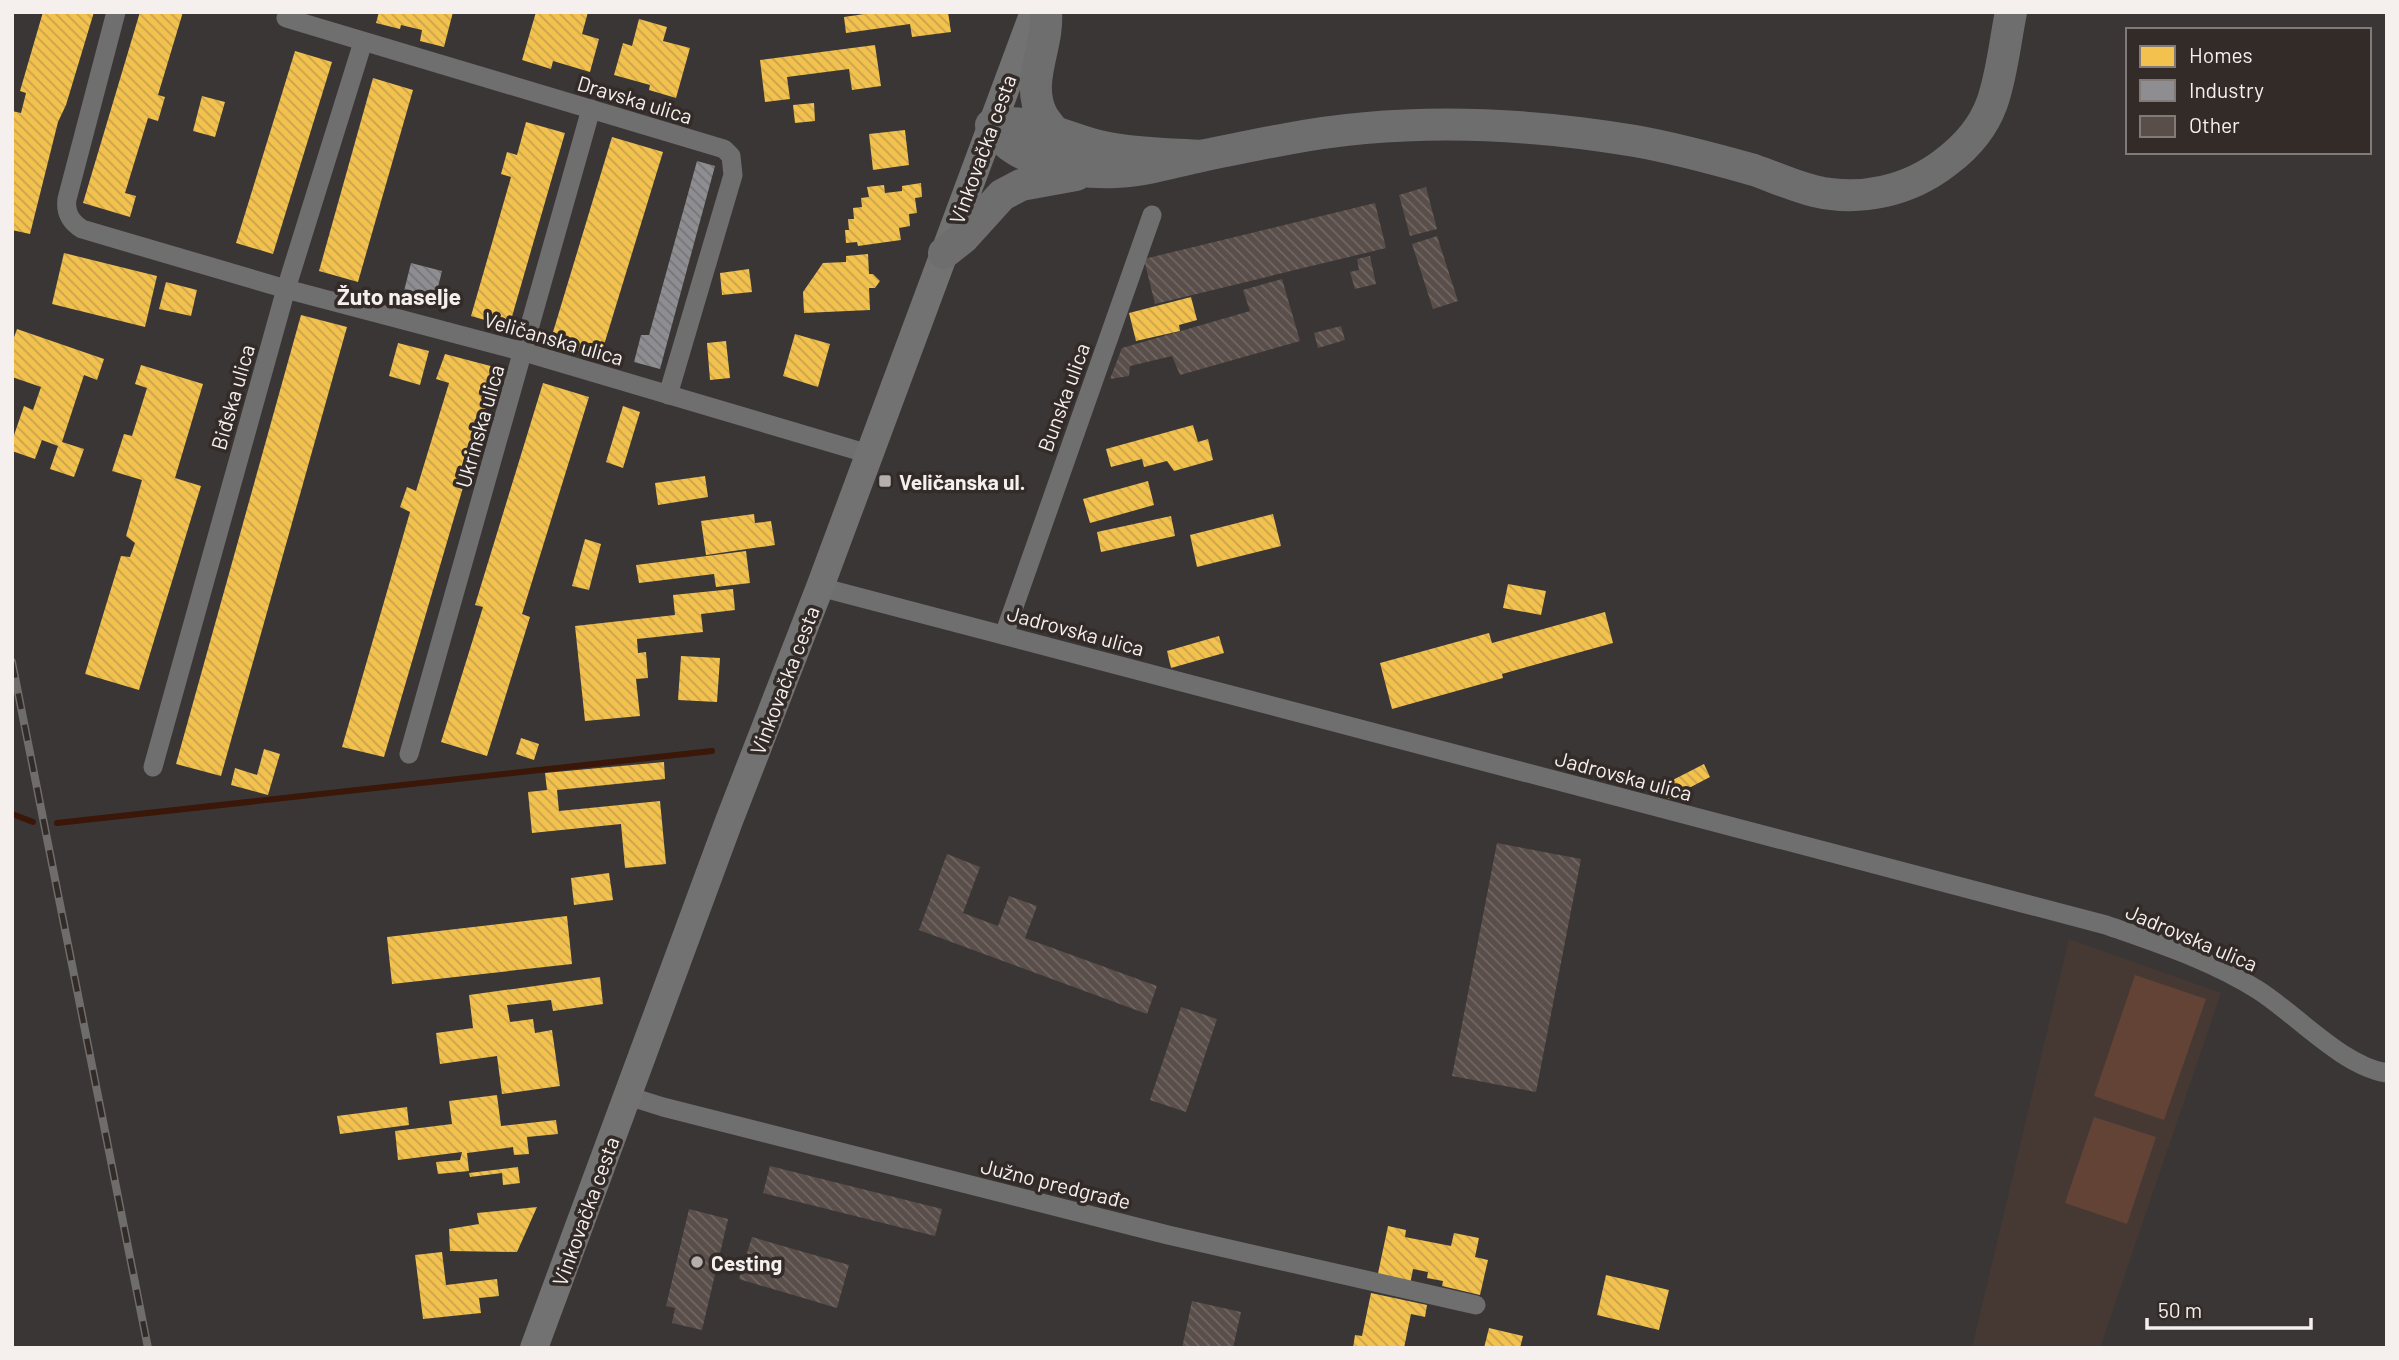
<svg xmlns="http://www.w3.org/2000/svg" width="2399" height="1360" font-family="Barlow,sans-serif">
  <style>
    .built { fill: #463934 }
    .pitch { fill: #624336 }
    .homes { fill: url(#homes-back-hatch) }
    .industry { fill: url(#industry-back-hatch) }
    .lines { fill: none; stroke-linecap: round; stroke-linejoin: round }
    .stream { stroke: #3a1708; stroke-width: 6 }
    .building { fill: url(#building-back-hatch) }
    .minor { stroke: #706f70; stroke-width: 19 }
    .secondary { stroke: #717271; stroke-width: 28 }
    .trunk { stroke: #6e6e6e; stroke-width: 32 }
    .rail-casing { stroke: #6e6d6c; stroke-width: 8 }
    .rail { stroke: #332b28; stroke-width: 5; stroke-dasharray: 16; stroke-linecap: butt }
    .poi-dot { fill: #b4afad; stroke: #332b28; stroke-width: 2.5 }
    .labels { text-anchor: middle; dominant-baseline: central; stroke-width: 7; stroke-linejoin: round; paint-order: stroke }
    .street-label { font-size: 21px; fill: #f5f0ee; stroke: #332b28 }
    .poi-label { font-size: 21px; font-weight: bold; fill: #f5f0ee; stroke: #332b28; text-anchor: start }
    .neighbourhood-label { font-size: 23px; font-weight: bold; fill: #f5f0ee; stroke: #332b28 }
  </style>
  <defs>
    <pattern id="homes-back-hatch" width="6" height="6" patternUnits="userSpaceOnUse" patternTransform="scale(1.75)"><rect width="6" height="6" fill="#f2c14e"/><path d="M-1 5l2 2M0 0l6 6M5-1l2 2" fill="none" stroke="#c8a34c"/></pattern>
    <pattern id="industry-back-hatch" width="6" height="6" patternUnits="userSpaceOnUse" patternTransform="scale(1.75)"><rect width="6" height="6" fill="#8d8d92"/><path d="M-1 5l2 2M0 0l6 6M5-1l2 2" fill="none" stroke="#767578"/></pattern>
    <pattern id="building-back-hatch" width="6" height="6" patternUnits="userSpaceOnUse" patternTransform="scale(1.75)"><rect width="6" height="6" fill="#594e49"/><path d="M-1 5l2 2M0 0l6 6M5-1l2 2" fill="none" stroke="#716864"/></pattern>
  </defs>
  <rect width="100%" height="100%" fill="#3a3635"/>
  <polygon class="built" points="2069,939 2221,993 2100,1348 1972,1348"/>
  <g class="pitch">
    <polygon points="2135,975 2206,999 2164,1120 2094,1096"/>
    <polygon points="2094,1117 2156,1137 2127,1224 2065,1203"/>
  </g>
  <g class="homes">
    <polygon points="43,12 94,12 66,105 58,122 30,234 12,230 12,111 21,113 26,93 20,91"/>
    <polygon points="140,12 183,12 158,95 165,97 158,121 148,118 125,193 136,196 130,217 83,203"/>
    <polygon points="379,12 453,12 444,47 420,41 422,30 401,25 400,29 376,23"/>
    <polygon points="536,12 588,12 582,34 599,39 590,72 553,61 551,69 522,60"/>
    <polygon points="878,12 948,12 951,32 912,37 910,24 846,33 844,17"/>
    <polygon points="639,19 667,27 663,41 690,48 676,98 649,90 650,85 614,75 623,43 632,46"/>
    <polygon points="875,45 881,86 852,90 849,69 787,77 790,99 765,102 760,60"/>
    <polygon points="295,51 332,62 273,254 236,243"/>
    <polygon points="373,78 413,90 358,282 319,271"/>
    <polygon points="202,96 225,102 215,137 193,131"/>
    <polygon points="814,103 815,121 795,123 793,105"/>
    <polygon points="526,122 565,133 509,327 471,316 511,177 501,174 507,152 517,155"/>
    <polygon points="905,130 909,165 873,170 869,134"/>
    <polygon points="612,137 663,152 600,358 550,342"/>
    <polygon points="921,183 922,197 915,198 917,213 909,214 910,226 899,228 901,240 858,246 857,242 846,243 845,230 849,230 848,219 854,219 853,208 862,207 861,198 869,197 867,187 884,185 885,193 902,191 902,186"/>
    <polygon points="64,253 157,276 145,327 52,304"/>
    <polygon points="868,254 869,274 873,274 880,281 875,288 869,288 870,310 804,313 803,292 823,263 846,262 846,256"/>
    <polygon points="749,269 752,292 722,295 720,273"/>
    <polygon points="166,282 197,290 191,316 159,309"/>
    <polygon points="1191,297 1197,320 1179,325 1180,331 1136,341 1129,313"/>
    <polygon points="301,315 347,327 221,776 176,764"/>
    <polygon points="17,329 104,359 97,380 84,375 62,442 84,449 74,477 50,469 58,446 42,440 35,459 12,451 12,441 24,406 33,410 41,387 12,377 12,343"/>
    <polygon points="795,334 830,344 818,387 783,376"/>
    <polygon points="726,341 730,378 710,380 707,343"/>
    <polygon points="398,343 429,351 420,385 389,376"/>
    <polygon points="445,354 498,368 384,757 342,747 410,512 400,507 407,487 416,491 449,383 436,379"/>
    <polygon points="141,365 203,384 175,478 201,486 139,690 85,674 121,556 130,557 135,543 126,536 142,480 112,471 124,434 132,436 147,388 135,384"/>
    <polygon points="543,383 589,397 522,614 530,617 487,756 441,742 483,607 475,605"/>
    <polygon points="623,406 640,412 623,468 606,462"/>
    <polygon points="1193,425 1198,442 1208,439 1213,460 1174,471 1167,461 1144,467 1142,459 1111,467 1106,449"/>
    <polygon points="705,476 708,497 658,505 655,483"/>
    <polygon points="1148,481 1154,505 1090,523 1083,499"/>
    <polygon points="754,514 755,523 771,521 775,545 706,555 701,521"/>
    <polygon points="1273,514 1281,546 1197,567 1190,535"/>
    <polygon points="1171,516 1175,536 1101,552 1097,532"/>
    <polygon points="585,539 601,544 589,590 572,586"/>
    <polygon points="746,551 750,583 716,587 714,574 639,583 636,565"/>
    <polygon points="1508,584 1546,591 1541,615 1503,608"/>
    <polygon points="733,589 735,610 701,614 703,632 637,639 638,653 646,652 648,678 636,679 640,716 585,721 575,626 675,615 673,595"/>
    <polygon points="1605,612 1613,643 1502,674 1503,678 1392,709 1380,663 1489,633 1492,643"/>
    <polygon points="1219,636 1224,653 1171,668 1167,651"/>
    <polygon points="681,656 720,658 717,702 678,700"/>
    <polygon points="521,738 539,744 534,760 516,754"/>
    <polygon points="264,749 280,754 268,795 231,785 235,768 257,775"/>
    <polygon points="664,762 665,779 557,790 559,811 660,801 666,864 625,868 621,824 532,833 528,792 547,790 545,773"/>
    <polygon points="1704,764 1710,777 1668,799 1661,786"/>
    <polygon points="609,873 613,900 574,905 571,878"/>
    <polygon points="567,916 572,964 392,984 387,937"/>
    <polygon points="600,977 603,1004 553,1011 551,1000 507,1005 510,1022 533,1019 535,1033 552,1030 560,1086 502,1094 497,1056 440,1064 436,1033 473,1028 469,995"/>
    <polygon points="497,1095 501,1126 556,1120 558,1134 527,1137 529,1154 514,1155 513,1147 467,1153 469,1171 438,1174 436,1162 460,1160 462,1152 398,1160 395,1131 452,1124 449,1101"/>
    <polygon points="407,1107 409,1125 340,1134 337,1116"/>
    <polygon points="518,1167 520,1183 503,1185 502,1173 470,1177 469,1173"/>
    <polygon points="537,1207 517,1252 450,1251 449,1229 479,1224 477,1213"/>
    <polygon points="1388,1226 1406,1230 1405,1237 1451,1246 1454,1233 1479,1238 1475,1257 1488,1260 1480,1295 1442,1286 1443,1281 1427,1278 1428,1272 1413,1269 1410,1285 1377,1278"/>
    <polygon points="442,1252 446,1285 497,1279 499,1296 479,1298 481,1313 423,1319 415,1255"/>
    <polygon points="1606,1275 1669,1290 1659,1330 1597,1315"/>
    <polygon points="1371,1293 1427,1305 1425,1317 1411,1314 1404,1348 1353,1348 1355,1335 1362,1336"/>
    <polygon points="1489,1328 1523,1336 1520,1348 1484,1348"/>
  </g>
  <g class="industry">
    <polygon points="697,161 715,166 660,369 634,362 641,335 649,335"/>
    <polygon points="411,263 442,271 433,307 402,299"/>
  </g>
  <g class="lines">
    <g class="stream">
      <polyline points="12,814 33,822"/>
      <polyline points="57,823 712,751"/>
    </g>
  </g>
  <g class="building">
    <polygon points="1426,187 1437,229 1410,236 1399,195"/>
    <polygon points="1375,203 1386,248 1155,304 1144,259"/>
    <polygon points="1437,236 1458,301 1433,309 1412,244"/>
    <polygon points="1370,256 1376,284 1355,289 1350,272 1359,270 1357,259"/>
    <polygon points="1282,279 1300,341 1180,375 1172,356 1130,366 1129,376 1110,379 1122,348 1250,311 1243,290"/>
    <polygon points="1341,326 1345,340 1318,348 1314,333"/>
    <polygon points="1497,843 1581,859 1536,1092 1452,1076"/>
    <polygon points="947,854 980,867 963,913 998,926 1009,896 1037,906 1025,938 1157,986 1147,1014 919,930"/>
    <polygon points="1181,1007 1217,1019 1186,1112 1150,1100"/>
    <polygon points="770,1166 942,1209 935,1236 763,1193"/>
    <polygon points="689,1209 728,1219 702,1330 672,1323 675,1308 666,1306"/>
    <polygon points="752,1237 849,1265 837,1308 739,1279"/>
    <polygon points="1192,1301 1241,1312 1233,1348 1182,1348"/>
  </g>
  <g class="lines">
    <g class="minor">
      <path d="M116,12L67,199C65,213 71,222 82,229L286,289L524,352L869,454"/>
      <polyline points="286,18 724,149 731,156 733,175 668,395"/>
      <path d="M820,587L2106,925C2157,943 2211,960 2258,990C2296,1014 2342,1066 2387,1073"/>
      <polyline points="1004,635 1152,215"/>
      <polyline points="409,754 591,109"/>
      <polyline points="153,767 286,289 363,42"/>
      <polyline points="628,1096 663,1107 1168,1235 1476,1305"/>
    </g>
    <polyline class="secondary" points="534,1348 729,821 820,587 1034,12"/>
    <g class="trunk">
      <path d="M1046,12C1049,47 1025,81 1042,115C1045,121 1051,127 1055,133"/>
      <path d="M1202,156C1171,154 1139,154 1108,148C1069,141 1031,116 991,125C1013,162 1074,174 1116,172C1145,171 1173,162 1201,156C1230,150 1259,144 1287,139C1402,117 1521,122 1635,141C1675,148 1715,159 1754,170C1774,177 1794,186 1814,191C1860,202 1909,191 1946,162C1966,147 1983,128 1992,103C2002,75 2005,42 2011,12"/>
      <polyline points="944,253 963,238 1002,195 1021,185 1076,175"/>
    </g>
    <defs>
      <polyline id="rail" points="12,662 148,1348"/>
    </defs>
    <use href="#rail" class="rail-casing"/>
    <use href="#rail" class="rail"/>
  </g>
  <g class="poi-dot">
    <rect x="878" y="474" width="14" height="14" rx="3.5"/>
    <circle cx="697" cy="1262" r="7"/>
  </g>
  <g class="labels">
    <g class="street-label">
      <text transform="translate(635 99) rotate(17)">Dravska ulica</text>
      <text transform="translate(982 149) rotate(-70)">Vinkovačka cesta</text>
      <text transform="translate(554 338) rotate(16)">Veličanska ulica</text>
      <text transform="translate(232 397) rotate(-74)">Biđska ulica</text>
      <text transform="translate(1063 397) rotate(-70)">Bunska ulica</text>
      <text transform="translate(479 426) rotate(-74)">Ukrinska ulica</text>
      <text transform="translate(1076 630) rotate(15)">Jadrovska ulica</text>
      <text transform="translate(784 680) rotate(-69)">Vinkovačka cesta</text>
      <text transform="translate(1624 775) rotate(15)">Jadrovska ulica</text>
      <text transform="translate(2192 937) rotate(23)">Jadrovska ulica</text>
      <text transform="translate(1056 1183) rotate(14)">Južno predgrađe</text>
      <text transform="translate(585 1211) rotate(-70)">Vinkovačka cesta</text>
    </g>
    <g class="poi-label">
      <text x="899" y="481">Veličanska ul.</text>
      <text x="711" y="1262">Cesting</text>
    </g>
    <g class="neighbourhood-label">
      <text x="399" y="296">Žuto naselje</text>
    </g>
  </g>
  <rect width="2399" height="1360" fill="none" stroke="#f5f0ee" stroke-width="28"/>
  <rect x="2126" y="28" width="245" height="126" fill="#332b28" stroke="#817a77" stroke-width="2"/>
  <rect x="2140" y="46" width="35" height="21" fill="#f2c14e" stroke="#817a77" stroke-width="2"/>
  <text x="2189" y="63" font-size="21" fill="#f5f0ee">Homes</text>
  <rect x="2140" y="80" width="35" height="21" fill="#8d8d92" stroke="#817a77" stroke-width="2"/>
  <text x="2189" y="98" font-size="21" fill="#f5f0ee">Industry</text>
  <rect x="2140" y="116" width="35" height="21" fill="#594e49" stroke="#817a77" stroke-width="2"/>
  <text x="2189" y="133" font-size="21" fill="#f5f0ee">Other</text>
  <path d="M2147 1318v10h164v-10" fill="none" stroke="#f5f0ee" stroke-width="3.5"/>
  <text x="2158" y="1318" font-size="21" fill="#f5f0ee" stroke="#332b28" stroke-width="5" paint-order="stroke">50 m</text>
</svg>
